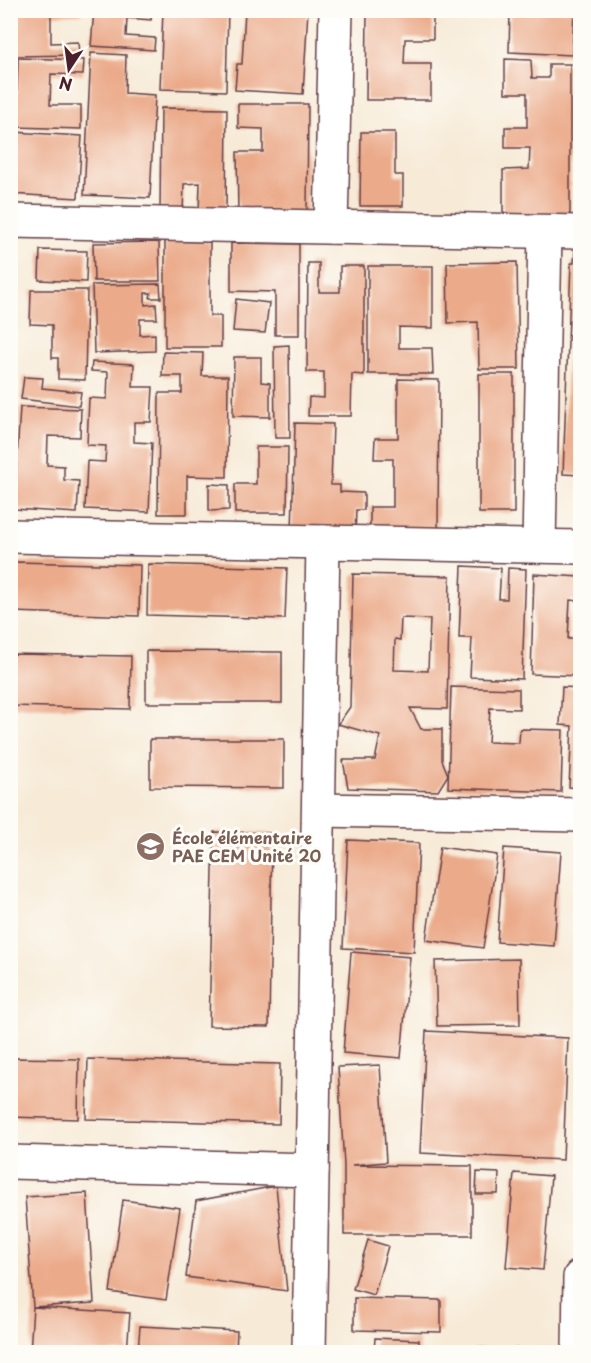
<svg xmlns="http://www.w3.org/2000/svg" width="591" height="1363" font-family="'Playpen Sans',sans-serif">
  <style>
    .building { fill: #ebaa8a; fill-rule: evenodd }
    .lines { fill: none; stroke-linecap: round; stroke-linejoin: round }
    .minor-casing { stroke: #643e45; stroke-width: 36 }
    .minor { stroke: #fff; stroke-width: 33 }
    .labels { text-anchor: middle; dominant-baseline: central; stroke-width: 6; stroke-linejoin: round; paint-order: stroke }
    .education-label { font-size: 16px; font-weight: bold; fill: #785e54; stroke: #fdfcf7; text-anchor: start }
  </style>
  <rect width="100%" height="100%" fill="#fdfcf7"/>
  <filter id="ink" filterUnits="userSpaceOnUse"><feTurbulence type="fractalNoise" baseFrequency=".0167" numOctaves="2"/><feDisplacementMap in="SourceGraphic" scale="12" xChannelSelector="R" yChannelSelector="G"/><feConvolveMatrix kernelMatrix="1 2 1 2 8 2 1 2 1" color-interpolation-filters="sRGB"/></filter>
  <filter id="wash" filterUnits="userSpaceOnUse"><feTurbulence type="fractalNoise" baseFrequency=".008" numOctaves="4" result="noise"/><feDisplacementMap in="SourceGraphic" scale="24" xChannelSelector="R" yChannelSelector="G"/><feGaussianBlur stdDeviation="1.35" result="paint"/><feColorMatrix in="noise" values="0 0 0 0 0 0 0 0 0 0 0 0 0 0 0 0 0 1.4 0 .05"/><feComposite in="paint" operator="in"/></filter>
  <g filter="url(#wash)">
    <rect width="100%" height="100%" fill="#f7ebd8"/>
    <g id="blocks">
      <g class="building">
        <polygon points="13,10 82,10 82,14 51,15 51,43 78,42 79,55 14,56"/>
        <polygon points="94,10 152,10 151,20 127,18 126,36 155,38 154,50 91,46"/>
        <polygon points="163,10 228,10 226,91 160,89"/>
        <polygon points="245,10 308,10 303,94 235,90 237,64 242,64"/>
        <polygon points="367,10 433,10 433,39 405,39 404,64 431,64 431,100 366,100"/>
        <polygon points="510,10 574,10 572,55 509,52"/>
        <polygon points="577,10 580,10 580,55 576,55"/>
        <polygon points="91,53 126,55 125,93 155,95 150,198 84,195"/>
        <polygon points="18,58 84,60 83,75 51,74 50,105 81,105 81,129 16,127"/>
        <polygon points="505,59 531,60 532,78 549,78 549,64 570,64 570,220 503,220 503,170 529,169 530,148 505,148 505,127 527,127 527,93 505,93"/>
        <polygon points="238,104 308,104 307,212 238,212 237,152 263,152 263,129 238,128"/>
        <polygon points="161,108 227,109 226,213 199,212 200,183 184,184 183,213 160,213"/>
        <polygon points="13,132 82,136 78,198 10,194"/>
        <polygon points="361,132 395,132 395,175 403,175 403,206 360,206"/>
        <polygon points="165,241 210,242 210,316 221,316 221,347 165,347"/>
        <polygon points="159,242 160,281 94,281 93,243"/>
        <polygon points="231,243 299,244 299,335 275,335 275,292 231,291"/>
        <polygon points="40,250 87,251 86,282 39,280"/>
        <polygon points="575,251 580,252 580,475 563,474 571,263 574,263"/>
        <polygon points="10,255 16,255 12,312 10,312"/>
        <polygon points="517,262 519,369 479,369 478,322 448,323 447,263"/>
        <polygon points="308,263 319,263 319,292 340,292 340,266 364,266 364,375 352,374 351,416 308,416 309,397 324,398 324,372 307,372"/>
        <polygon points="368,266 433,266 433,328 399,327 399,348 432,348 433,374 368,374"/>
        <polygon points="160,284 161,298 150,298 151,293 145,293 145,305 156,304 157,319 140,319 140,335 155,334 155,351 94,353 92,285"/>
        <polygon points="31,290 87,290 85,380 58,379 58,358 52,358 52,325 30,324"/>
        <polygon points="236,299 269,303 265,333 233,331"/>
        <polygon points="289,345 290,438 275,438 274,346"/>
        <polygon points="163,352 203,353 202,376 228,376 227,477 187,476 187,514 158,514 159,393 182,393 182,376 162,376"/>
        <polygon points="234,357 261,357 261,382 270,383 270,417 233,416"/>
        <polygon points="92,362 134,364 133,387 153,387 151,422 134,422 134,442 152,443 149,512 85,509 87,461 105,462 106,446 87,445 89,398 107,399 108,372 91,371"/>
        <rect x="479" y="374" width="35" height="139"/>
        <polygon points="24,377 43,378 42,388 81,392 79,406 21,399"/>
        <polygon points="398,379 439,380 438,531 370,531 370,507 393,507 393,459 374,459 375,438 398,438"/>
        <polygon points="20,407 81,409 80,437 48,436 47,465 64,466 64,480 79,481 77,513 14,509"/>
        <polygon points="295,423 333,424 331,485 340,485 340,492 364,493 364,510 356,510 355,535 292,532"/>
        <polygon points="256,447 288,447 287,513 235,513 235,484 256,484"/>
        <polygon points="209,484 229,485 229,510 209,511"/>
        <polygon points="15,562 140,565 139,616 13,612"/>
        <polygon points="148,564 287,568 285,619 147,615"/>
        <polygon points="462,566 501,568 499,599 507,599 508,568 526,569 522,679 470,677 472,638 459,638"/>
        <path d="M353,574L450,576L447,709L410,708L421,729H442V760L448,775L438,791L348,788L343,760H375L380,736L338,724L350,707ZM401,618L430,619L428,671L394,670L395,639L400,640Z"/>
        <polygon points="534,574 580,577 580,601 570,600 568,639 580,639 580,676 531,674"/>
        <polygon points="146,651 282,652 282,703 146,703"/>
        <polygon points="10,654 131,656 130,709 10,706"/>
        <polygon points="451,687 519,689 519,709 490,708 488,742 519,743 520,729 563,730 561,792 448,788"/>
        <polygon points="562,687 580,688 580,788 569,787 572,726 560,725"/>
        <polygon points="150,739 284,739 284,788 150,787"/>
        <polygon points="214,832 272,833 269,1027 209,1026"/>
        <polygon points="348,840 419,843 414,952 343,948"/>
        <polygon points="440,847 497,855 483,948 426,940"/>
        <polygon points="504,848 561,852 554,946 497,942"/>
        <polygon points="351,952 410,957 401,1058 343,1053"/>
        <polygon points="519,959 520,1025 437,1026 435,961"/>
        <polygon points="426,1031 568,1038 563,1160 420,1153"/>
        <polygon points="10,1058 79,1059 78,1119 10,1117"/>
        <polygon points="88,1059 280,1064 279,1124 86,1119"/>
        <polygon points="380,1065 386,1162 352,1165 472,1166 472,1235 344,1235 344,1165 338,1067"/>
        <polygon points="477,1172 499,1173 498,1194 476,1194"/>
        <polygon points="514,1173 551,1176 543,1270 506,1267"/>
        <polygon points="276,1186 287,1291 186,1277 196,1201"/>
        <polygon points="87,1193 94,1303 33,1307 130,1313 127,1352 30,1352 33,1307 25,1197"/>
        <polygon points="123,1200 180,1208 166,1300 110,1292"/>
        <polygon points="368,1240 388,1246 374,1295 353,1289"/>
        <polygon points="354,1298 441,1300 441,1332 354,1330"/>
        <polygon points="140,1326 237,1331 236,1352 138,1352"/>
        <polygon points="375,1338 419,1340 419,1352 374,1352"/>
        <polygon points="476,1348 553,1349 553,1352 476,1352"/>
      </g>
    </g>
  </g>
  <g filter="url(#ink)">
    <use href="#blocks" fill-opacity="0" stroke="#643e45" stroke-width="1.5"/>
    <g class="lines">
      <defs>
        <g id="minor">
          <polyline points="10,221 580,232"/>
          <polyline points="331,227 336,10"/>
          <polyline points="10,536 580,547"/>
          <polyline points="539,546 545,232"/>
          <polyline points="319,810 580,815"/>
          <polyline points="10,1162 312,1170"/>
          <polyline points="309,1352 323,542"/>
          <polyline points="579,1352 580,1277"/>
        </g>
      </defs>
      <use href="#minor" class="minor-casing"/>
      <use href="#minor" class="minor"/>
    </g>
  </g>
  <defs>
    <symbol id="school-disc" viewBox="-11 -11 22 22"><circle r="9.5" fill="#8d6e63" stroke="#fdfcf7"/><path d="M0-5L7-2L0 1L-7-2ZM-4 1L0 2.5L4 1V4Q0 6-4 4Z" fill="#fff"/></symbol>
  </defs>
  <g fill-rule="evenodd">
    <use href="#school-disc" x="134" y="830" width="33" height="33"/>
  </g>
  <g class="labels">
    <g class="education-label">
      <text x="172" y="837">École élémentaire<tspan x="172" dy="18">PAE CEM Unité 20</tspan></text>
    </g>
  </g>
  <rect width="591" height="1363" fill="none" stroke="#fdfcf7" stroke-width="36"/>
  <g transform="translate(69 69) rotate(193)" stroke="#fdfcf7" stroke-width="4.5" paint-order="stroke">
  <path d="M0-4.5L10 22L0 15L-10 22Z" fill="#4a1f2b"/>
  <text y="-9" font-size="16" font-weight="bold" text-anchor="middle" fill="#4a1f2b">N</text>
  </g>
</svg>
